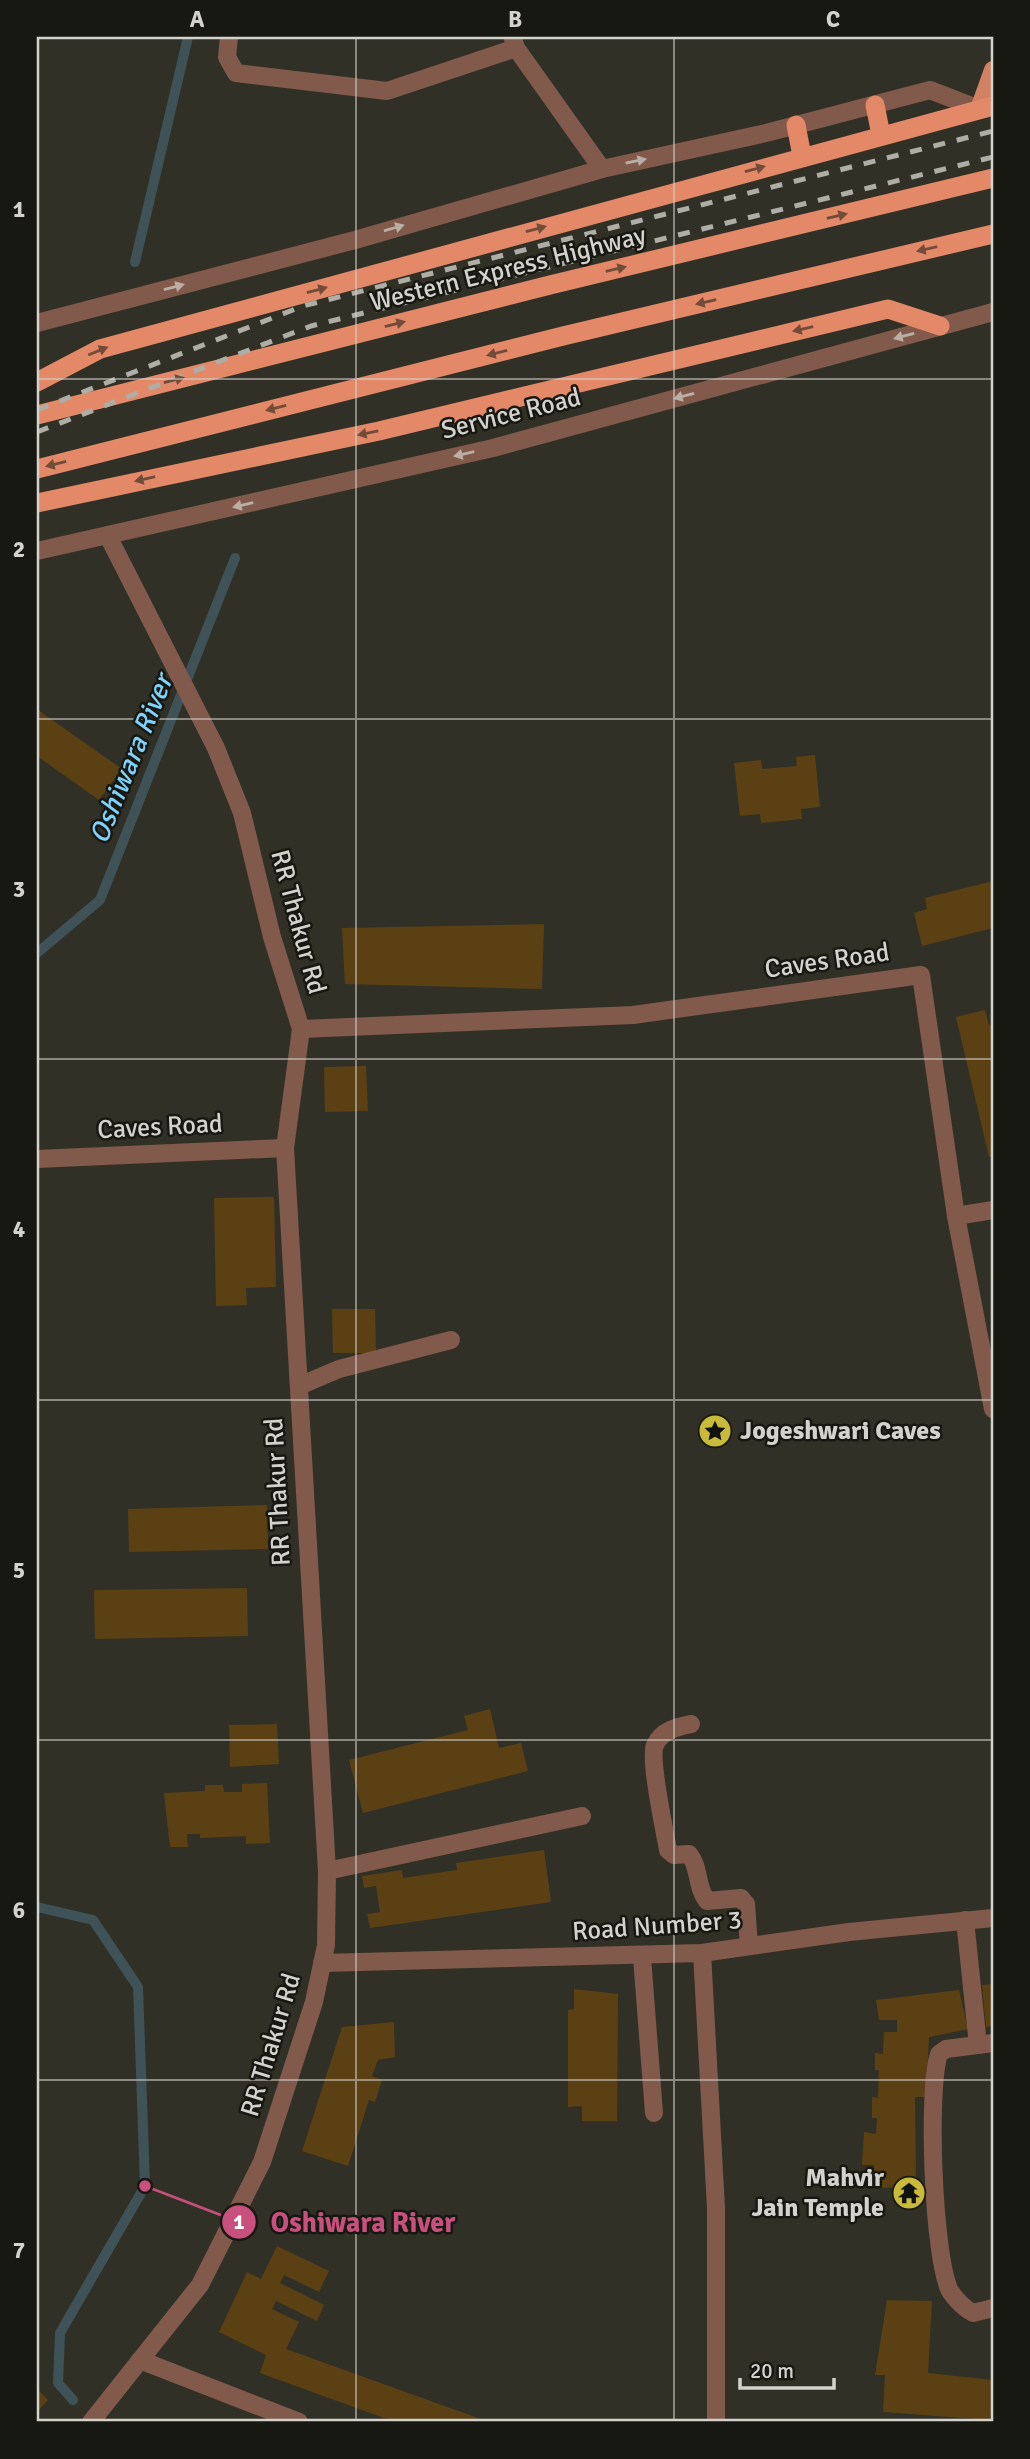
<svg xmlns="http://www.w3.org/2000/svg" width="1030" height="2459" font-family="Signika,sans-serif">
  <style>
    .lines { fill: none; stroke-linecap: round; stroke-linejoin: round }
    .stream { stroke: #3f5258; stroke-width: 10 }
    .building { fill: #5b4014 }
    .minor { stroke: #825a4b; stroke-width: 18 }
    .tertiary { stroke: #825a4b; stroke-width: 18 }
    .primary { stroke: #d38163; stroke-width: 18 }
    .trunk { stroke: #e38968; stroke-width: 19 }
    .rail { stroke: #aeada6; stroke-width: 5; stroke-dasharray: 12 12; stroke-linecap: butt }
    .oneway { fill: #bbaea5 }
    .oneway2 { fill: #734b39 }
    .grid { fill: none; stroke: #d3d2cc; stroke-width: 2; stroke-opacity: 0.55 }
    .labels { text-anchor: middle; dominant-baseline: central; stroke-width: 5; stroke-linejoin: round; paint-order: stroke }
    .street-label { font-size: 26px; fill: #d3d2cc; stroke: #181813 }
    .poi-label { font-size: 26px; font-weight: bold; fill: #d3d2cc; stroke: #181813; text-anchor: start }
    .water-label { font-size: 28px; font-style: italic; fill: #7fd2fb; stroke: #181813 }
    .leader { fill: none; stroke: #c7507d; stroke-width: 2.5 }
    .callout-dot { fill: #c7507d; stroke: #181813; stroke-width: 2.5 }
    .mark-label { font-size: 21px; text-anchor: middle; font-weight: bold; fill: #fff }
    .callout-label { font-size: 28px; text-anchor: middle; font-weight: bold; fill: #c7507d; stroke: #181813; stroke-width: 5; stroke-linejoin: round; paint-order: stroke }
    .neatline { fill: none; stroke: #d3d2cc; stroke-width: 2.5 }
    .grid-label { font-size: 23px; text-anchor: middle; font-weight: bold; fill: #d3d2cc }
  </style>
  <rect width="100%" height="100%" fill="#313026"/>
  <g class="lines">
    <g class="stream">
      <polyline points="135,262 188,37"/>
      <polyline points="37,953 100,900 235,558"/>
      <polyline points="37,1907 93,1920 138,1987 145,2186 60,2333 58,2383 73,2400"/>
    </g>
  </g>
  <g class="building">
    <polygon points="38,710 122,769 99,800 37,756"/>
    <polygon points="815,755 820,807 801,809 802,819 761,823 760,814 740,816 734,763 761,760 762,769 797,766 796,757"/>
    <polygon points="993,881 993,928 922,946 914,913 927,909 925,898"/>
    <polygon points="544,924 542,989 345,984 342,928"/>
    <polygon points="985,1010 989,1025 993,1024 993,1156 989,1157 956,1017"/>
    <polygon points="366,1066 368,1111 325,1112 324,1067"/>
    <polygon points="274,1197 276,1287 246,1288 247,1305 216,1306 214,1198"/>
    <polygon points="332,1309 375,1309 376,1353 333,1353"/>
    <polygon points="267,1505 268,1549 129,1552 128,1509"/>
    <polygon points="247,1588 248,1636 95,1639 94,1590"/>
    <polygon points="490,1709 499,1748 521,1743 528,1771 363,1813 349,1760 468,1730 464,1716"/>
    <polygon points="277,1724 279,1764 230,1767 229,1725"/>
    <polygon points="267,1783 270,1843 246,1844 246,1836 200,1838 200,1834 187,1834 188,1847 170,1847 164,1793 205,1791 205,1785 223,1785 224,1792 242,1792 242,1784"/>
    <polygon points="544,1850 551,1902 370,1928 367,1914 380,1912 376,1886 364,1888 362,1876 402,1870 403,1878 457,1870 456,1863"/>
    <polygon points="993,1984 993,2026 986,2027 982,1985"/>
    <polygon points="574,1989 618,1994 617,2121 582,2121 582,2106 568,2107 568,2010 574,2009"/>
    <polygon points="959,1990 968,2029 929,2037 926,2097 915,2097 916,2187 874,2188 874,2165 862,2165 864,2132 876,2134 877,2118 872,2118 872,2097 878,2098 879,2070 875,2070 875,2053 883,2054 884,2032 897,2032 897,2020 879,2020 876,2000"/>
    <polygon points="394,2022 395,2057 378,2060 372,2076 382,2080 375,2102 369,2100 348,2166 302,2151 342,2027"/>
    <polygon points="277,2246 329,2271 319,2292 284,2275 280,2283 324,2305 317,2321 276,2301 272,2309 299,2322 286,2349 489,2422 395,2422 260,2373 266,2355 219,2332 247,2272 261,2279"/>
    <polygon points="887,2300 932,2301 928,2373 993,2380 993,2409 989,2420 883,2412 885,2375 875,2375"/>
    <polygon points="37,2389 48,2400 37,2412"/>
  </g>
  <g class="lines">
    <g class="minor">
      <polyline points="229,37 227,57 236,73 387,91 516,48"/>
      <polyline points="513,39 516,48 602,169"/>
      <polyline points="301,1029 633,1015 921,975 956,1216 993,1409"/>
      <polyline points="37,1159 285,1148"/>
      <polyline points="956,1216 993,1210"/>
      <polyline points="299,1386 339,1369 451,1340"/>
      <path d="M691,1724C677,1727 662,1730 655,1745C649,1759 665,1832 668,1850L674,1855L689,1854C700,1867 696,1887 707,1901L741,1898L746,1904L749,1946"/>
      <polyline points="327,1871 582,1816"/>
      <polyline points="965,1920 978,2045"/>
      <polyline points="702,1953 716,2208 716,2422"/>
      <polyline points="642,1957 654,2113"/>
      <polyline points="322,1963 702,1953 849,1932 993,1918"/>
      <path d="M993,2043L946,2049L939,2054C927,2090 933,2257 950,2291C956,2300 964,2308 973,2313L993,2308"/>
      <polyline points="140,2360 299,2422"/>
      <polyline points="91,2422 200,2285 262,2162 314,2002 326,1945 327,1871 285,1148 301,1029 272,937 242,813 216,748 108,536"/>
    </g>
    <g class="tertiary">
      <polyline points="37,323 355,240 602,169 766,133 930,90 979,109"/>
      <polyline points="37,551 493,448 993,312"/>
    </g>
    <polyline class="primary" points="979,109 993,70"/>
    <g class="trunk">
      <polyline points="875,105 881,135"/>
      <polyline points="796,125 802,156"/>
      <polyline points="37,382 100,349 993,106"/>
      <polyline points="37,415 550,285 993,178"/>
      <polyline points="37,469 563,336 993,234"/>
      <polyline points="37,503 379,431 888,309 940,326"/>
    </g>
    <g class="rail">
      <polyline points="37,410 303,306 993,131"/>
      <polyline points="37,432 311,326 993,157"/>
    </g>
  </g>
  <defs><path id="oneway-solid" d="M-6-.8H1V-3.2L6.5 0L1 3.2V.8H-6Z" transform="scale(1.75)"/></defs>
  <g class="oneway">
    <use href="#oneway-solid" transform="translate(636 161) rotate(-12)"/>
    <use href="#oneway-solid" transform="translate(394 228) rotate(-16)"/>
    <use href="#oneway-solid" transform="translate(174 287) rotate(-15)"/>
    <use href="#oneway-solid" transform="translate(904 336) rotate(165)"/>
    <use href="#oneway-solid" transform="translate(684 396) rotate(165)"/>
    <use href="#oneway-solid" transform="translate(464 454) rotate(167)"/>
    <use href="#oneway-solid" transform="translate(243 505) rotate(167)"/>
  </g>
  <g class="oneway2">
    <use href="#oneway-solid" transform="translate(755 169) rotate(-15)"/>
    <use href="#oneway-solid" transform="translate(837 216) rotate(-13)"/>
    <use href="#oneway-solid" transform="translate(536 229) rotate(-15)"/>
    <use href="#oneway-solid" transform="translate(927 249) rotate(167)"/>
    <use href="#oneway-solid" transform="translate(616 269) rotate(-13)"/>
    <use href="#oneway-solid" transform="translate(317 290) rotate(-15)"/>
    <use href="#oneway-solid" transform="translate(706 302) rotate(167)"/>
    <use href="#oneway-solid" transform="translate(395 324) rotate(-14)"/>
    <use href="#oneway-solid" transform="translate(803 329) rotate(167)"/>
    <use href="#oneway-solid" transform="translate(98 351) rotate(-22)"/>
    <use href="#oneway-solid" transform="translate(497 353) rotate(166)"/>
    <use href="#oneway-solid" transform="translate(174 380) rotate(-14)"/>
    <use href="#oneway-solid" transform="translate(276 408) rotate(166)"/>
    <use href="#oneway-solid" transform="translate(368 433) rotate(168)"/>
    <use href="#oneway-solid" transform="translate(56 464) rotate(166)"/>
    <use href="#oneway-solid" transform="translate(145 479) rotate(167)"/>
  </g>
  <path class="grid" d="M356,37V2422M674,37V2422M37,379H993M37,719H993M37,1059H993M37,1400H993M37,1740H993M37,2080H993"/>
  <defs>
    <symbol id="sight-disc" viewBox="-11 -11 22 22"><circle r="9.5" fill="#c8bb3b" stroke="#181813"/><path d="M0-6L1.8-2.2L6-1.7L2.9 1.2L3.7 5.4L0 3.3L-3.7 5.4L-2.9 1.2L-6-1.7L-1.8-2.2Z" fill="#111"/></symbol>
    <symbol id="temple-disc" viewBox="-11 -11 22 22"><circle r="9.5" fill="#c8bb3b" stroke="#181813"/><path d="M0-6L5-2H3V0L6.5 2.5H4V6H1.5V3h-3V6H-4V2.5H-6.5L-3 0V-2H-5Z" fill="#111"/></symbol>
  </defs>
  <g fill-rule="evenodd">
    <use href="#sight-disc" x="696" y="1412" width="38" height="38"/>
    <use href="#temple-disc" x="890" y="2174" width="38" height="38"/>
  </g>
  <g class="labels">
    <g class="street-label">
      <text transform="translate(508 269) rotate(-14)">Western Express Highway</text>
      <text transform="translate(511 414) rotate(-14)">Service Road</text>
      <text transform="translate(298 922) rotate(75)">RR Thakur Rd</text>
      <text transform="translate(827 961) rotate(-8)">Caves Road</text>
      <text transform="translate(160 1127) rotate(-3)">Caves Road</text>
      <text transform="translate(278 1492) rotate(-93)">RR Thakur Rd</text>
      <text transform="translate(657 1926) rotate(-4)">Road Number 3</text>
      <text transform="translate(271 2045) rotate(-73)">RR Thakur Rd</text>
    </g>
    <g class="poi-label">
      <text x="740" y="1431">Jogeshwari Caves</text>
      <text x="884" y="2178" text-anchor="end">Mahvir<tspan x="884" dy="30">Jain Temple</tspan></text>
    </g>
    <g class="water-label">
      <text transform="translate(131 759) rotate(-68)">Oshiwara River</text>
    </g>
  </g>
  <path class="leader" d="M145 2186L239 2222"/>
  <g class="callout-dot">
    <circle cx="145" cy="2186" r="7"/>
    <circle cx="239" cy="2222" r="18"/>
  </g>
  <g class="mark-label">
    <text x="239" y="2229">1</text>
  </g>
  <g class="callout-label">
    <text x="363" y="2232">Oshiwara River</text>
  </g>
  <rect width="1030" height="2459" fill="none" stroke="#181813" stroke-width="77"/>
  <path d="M740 2378v10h94v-10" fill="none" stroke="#d3d2cc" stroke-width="3.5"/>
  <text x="750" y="2378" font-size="21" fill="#d3d2cc" stroke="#181813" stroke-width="5" paint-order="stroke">20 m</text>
  <rect x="38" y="38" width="954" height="2382" class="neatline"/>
  <g class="grid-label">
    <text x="197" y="27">A</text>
    <text x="515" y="27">B</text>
    <text x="833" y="27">C</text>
    <text x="19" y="217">1</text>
    <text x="19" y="557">2</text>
    <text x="19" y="897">3</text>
    <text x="19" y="1237">4</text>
    <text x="19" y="1578">5</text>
    <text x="19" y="1918">6</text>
    <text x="19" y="2258">7</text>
  </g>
</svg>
